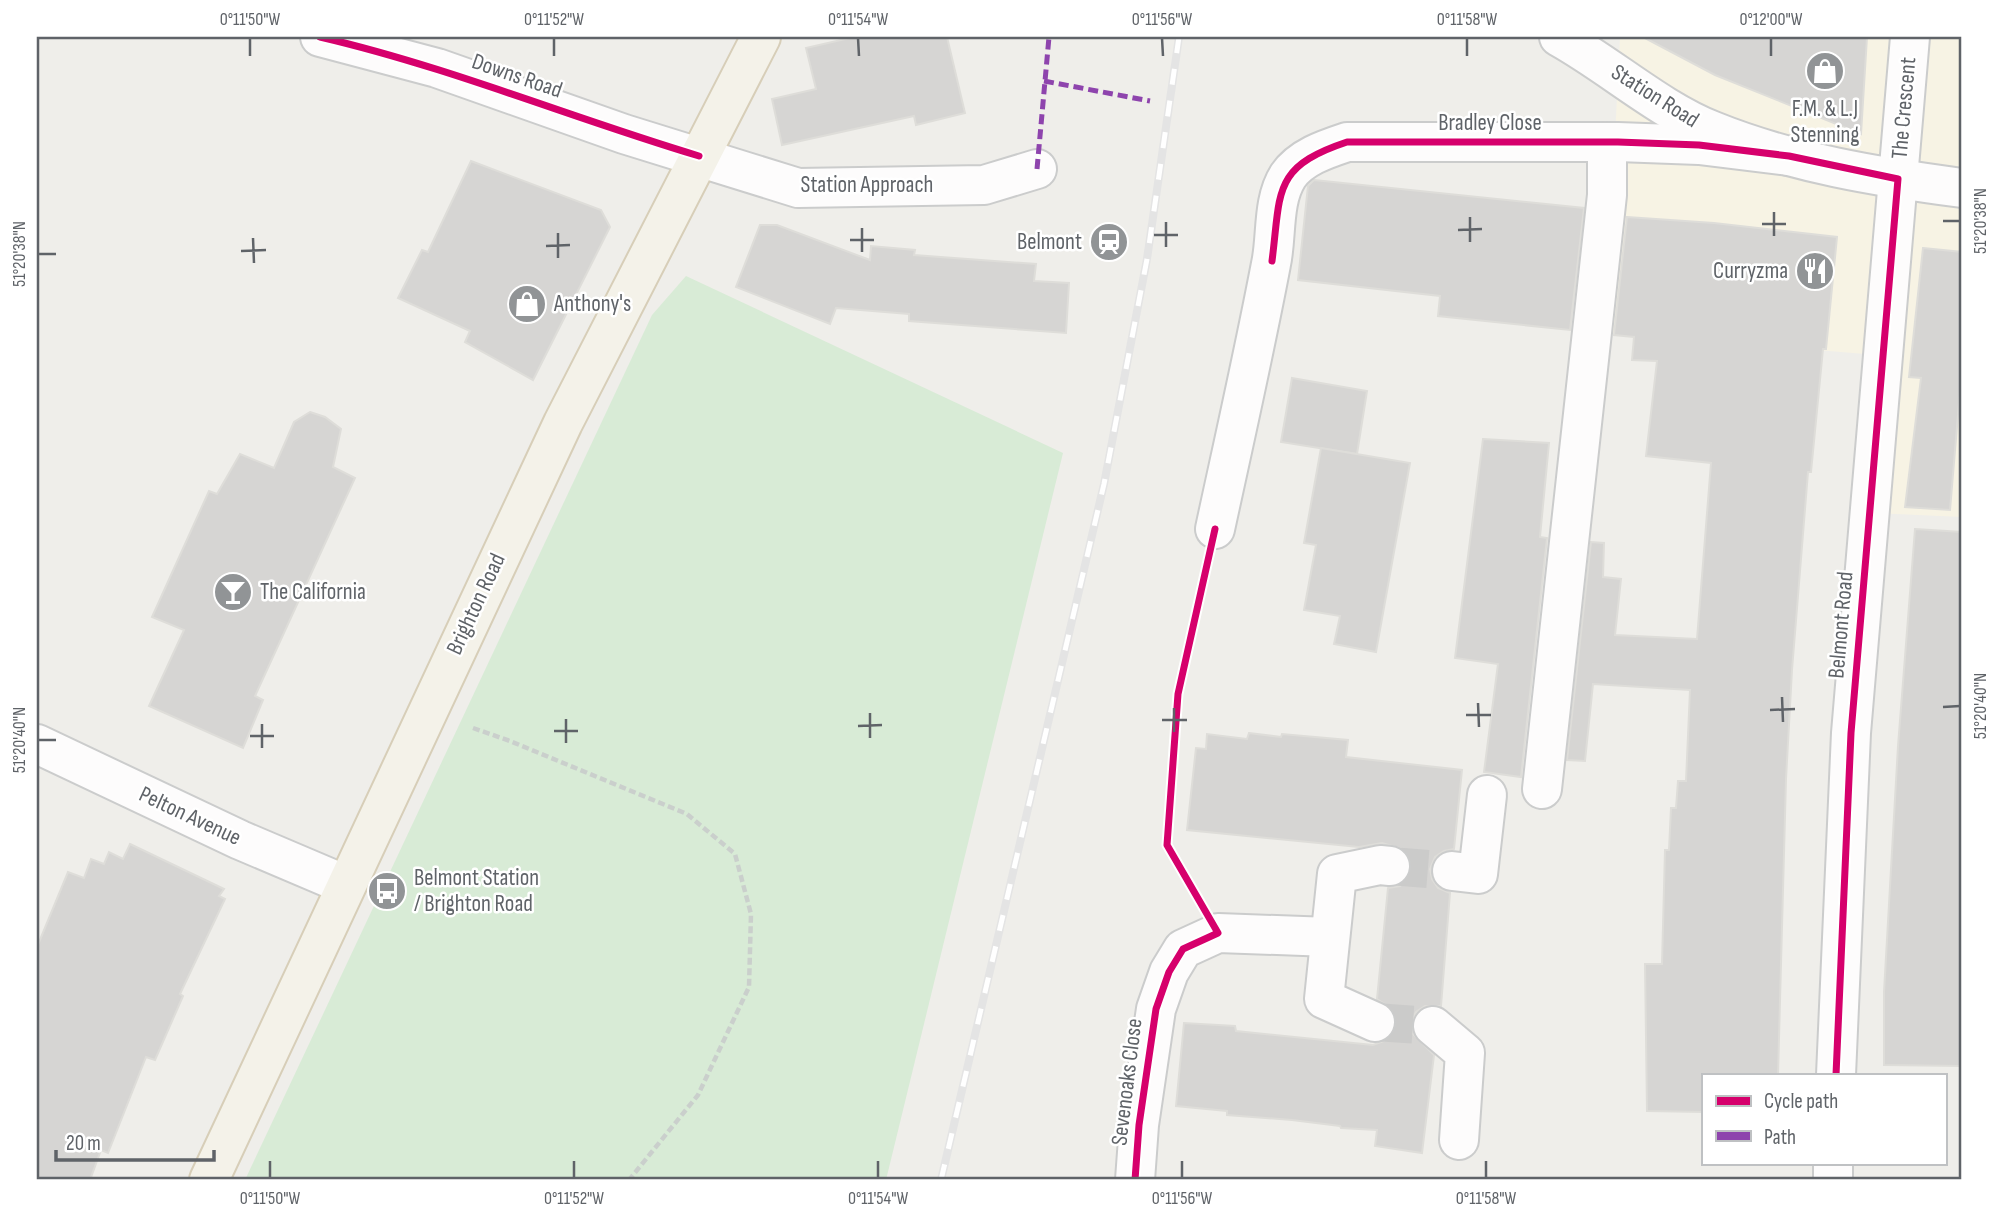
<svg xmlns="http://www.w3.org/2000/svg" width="1999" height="1217" font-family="'Sofia Sans Condensed',sans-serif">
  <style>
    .commercial { fill: #f7f3e4 }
    .green { fill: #d8ebd6 }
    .building { fill: #d6d5d3; stroke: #deddd9; stroke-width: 2 }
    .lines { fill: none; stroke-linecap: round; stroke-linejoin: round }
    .minor-tunnel { stroke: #cbcbca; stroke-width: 38; stroke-dasharray: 38 19; stroke-linecap: butt }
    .minor-casing { stroke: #cbcccc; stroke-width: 42 }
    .major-casing { stroke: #d7ceb8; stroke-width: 42 }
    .path { stroke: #cacfcc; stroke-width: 4.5; stroke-dasharray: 7 3.5; stroke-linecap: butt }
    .minor { stroke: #fdfcfc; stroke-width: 38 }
    .major { stroke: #f4f2e9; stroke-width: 38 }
    .rail-casing { stroke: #e4e4e4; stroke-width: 8 }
    .rail { stroke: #fff; stroke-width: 5; stroke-dasharray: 16; stroke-linecap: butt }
    .quiet { stroke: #8e44ad; stroke-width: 5; stroke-dasharray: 10 5; stroke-linecap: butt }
    .cycleway-casing { stroke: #fff; stroke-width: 11 }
    .cycleway { stroke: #d6006c; stroke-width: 7 }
    .ticks { fill: none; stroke: #5f6368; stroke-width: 2.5 }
    .labels { text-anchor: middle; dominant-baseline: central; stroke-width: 5; stroke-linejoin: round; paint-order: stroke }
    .street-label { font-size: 23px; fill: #5f6368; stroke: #fff }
    .poi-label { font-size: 23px; fill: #5f6368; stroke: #fff; text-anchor: start }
    .neatline { fill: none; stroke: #5f6368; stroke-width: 2.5 }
    .ticks-label { font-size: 18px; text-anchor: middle; fill: #5f6368 }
  </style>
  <rect width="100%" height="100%" fill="#efeeea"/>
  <polygon class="commercial" points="1620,37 1962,37 1962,517 1874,513 1901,357 1602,332 1610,237"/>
  <polygon class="green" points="686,276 1063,453 886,1180 245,1180 652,315"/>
  <g class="building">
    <polygon points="854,37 947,37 965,113 916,125 914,116 782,145 772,99 816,89 806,48"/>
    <polygon points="1643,37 1867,37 1861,134 1715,75"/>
    <polygon points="471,161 601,210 610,227 533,380 465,342 470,331 398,298 422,250 428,252"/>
    <polygon points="1314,180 1584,208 1570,330 1438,316 1440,296 1298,280 1308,186"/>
    <polygon points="1627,217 1714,223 1837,237 1826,349 1823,349 1811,472 1808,472 1792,670 1786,779 1778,1075 1703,1075 1703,1112 1647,1111 1645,964 1662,964 1665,850 1669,850 1671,808 1676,808 1678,781 1686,781 1690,690 1593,684 1585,761 1567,760 1591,542 1604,543 1603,577 1621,579 1615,635 1697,639 1711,463 1646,456 1657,361 1632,360 1634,337 1614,335"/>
    <polygon points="760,225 777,225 870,260 871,246 915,250 914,255 1036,264 1034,281 1069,283 1066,333 909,321 909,314 836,308 830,324 736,287"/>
    <polygon points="1923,248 1962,252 1962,367 1950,510 1905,507 1921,378 1909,377"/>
    <polygon points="1292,378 1367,391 1357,454 1281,442"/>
    <polygon points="310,412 325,417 341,429 333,467 355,478 255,696 263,700 243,748 149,706 184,630 152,617 209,491 217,494 240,454 274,468 294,422"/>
    <polygon points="1483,439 1549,443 1540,537 1547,538 1521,777 1484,772 1498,664 1455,658"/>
    <polygon points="1321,448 1410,463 1376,652 1334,644 1340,616 1304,610 1316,545 1304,543"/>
    <polygon points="1915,529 1962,532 1962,1066 1884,1065 1884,992 1898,746"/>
    <polygon points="1249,733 1281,737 1282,734 1348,740 1346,757 1462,770 1454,849 1444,851 1435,857 1430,869 1432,879 1438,888 1450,893 1441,1006 1425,1006 1416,1012 1411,1023 1413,1034 1434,1055 1422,1153 1375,1146 1377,1130 1341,1128 1340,1126 1292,1120 1227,1115 1227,1111 1176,1106 1184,1023 1235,1026 1236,1031 1373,1045 1387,1040 1395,1030 1397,1020 1393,1010 1377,999 1388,888 1400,886 1407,879 1412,869 1410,858 1403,849 1382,843 1359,847 1187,830 1196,748 1206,749 1207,734 1247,739"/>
    <polygon points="130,844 224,889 219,896 225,899 180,994 183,996 155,1060 146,1057 108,1153 101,1150 90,1180 37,1180 37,947 68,872 84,878 91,859 104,864 109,852 123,859"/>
  </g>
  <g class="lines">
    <g class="minor-tunnel">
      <polyline points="1390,866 1452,871"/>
      <polyline points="1375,1022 1433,1026"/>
    </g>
    <defs>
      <g id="minor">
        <polyline points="320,37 437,68 624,134 798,188 984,185 1037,169"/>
        <path d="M1559,37C1611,66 1658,109 1713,131C1792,163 1879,177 1962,188"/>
        <path d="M1215,529C1234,441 1254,353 1271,264C1277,237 1272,201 1288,176C1301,157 1326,149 1347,142H1618L1699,145L1789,156"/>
        <polyline points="37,744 240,840 346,885"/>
        <polyline points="1542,789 1607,195 1607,142"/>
        <polyline points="1452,871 1478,874 1487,795"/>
        <polyline points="1375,1022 1324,999 1337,874 1380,865 1390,866"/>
        <polyline points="1433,1026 1465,1053 1459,1140"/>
        <polyline points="1836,1075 1851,733 1910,37"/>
        <polyline points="1135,1180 1139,1125 1156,1009 1169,972 1183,949 1218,933 1330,937"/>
        <polyline points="1833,1180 1833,1163"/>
      </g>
      <polyline id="major" points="209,1180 563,423 761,37"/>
    </defs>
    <use href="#minor" class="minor-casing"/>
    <use href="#major" class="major-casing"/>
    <polyline class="path" points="473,728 510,741 687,814 735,854 751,914 749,987 698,1095 629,1180"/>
    <use href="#minor" class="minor"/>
    <use href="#major" class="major"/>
    <defs>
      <polyline id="rail" points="941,1180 1104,484 1147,259 1179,37"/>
    </defs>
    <use href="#rail" class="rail-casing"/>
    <use href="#rail" class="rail"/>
    <g class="quiet">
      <polyline points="1044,81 1150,101"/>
      <polyline points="1037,169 1049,37"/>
    </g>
    <defs>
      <g id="cycleway">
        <path d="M320,37C449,67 572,118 699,156"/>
        <path d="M1272,261C1281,191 1272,167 1347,142H1618L1699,145L1789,156L1898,179L1851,733L1836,1075"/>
        <polyline points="1135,1180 1139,1125 1156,1009 1169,972 1183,949 1218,933 1167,845 1178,694 1215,529"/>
      </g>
    </defs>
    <use href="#cycleway" class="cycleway-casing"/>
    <use href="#cycleway" class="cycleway"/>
  </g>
  <path class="ticks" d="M250,38V56M554,38V56M858,38L859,56M1162,38L1163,56M1467,38V56M1771,38V56M1774,212V236M1470,217V242M1943,221H1960M1166,222V247M1762,224H1786M862,228V252M1458,230L1482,229M558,233V258M1154,235H1178M253,238L254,263M850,240H874M546,246L570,245M241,251L266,250M38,254H56M1782,697L1783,722M1478,703L1479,727M1943,707L1960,706M1174,708V732M1770,710L1795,709M870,713V738M1466,715H1491M566,719V743M1162,720H1187M262,724V748M858,726L882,725M554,731H578M250,736H274M38,740H56M270,1161V1178M574,1161V1178M878,1161V1178M1182,1161V1178M1486,1161V1178"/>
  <defs>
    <symbol id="shop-disc" viewBox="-11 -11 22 22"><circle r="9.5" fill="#919496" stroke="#fff"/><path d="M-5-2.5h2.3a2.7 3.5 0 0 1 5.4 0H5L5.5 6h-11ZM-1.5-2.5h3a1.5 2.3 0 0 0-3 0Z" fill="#fff"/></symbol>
    <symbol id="station-disc" viewBox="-11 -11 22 22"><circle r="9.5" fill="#919496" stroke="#fff"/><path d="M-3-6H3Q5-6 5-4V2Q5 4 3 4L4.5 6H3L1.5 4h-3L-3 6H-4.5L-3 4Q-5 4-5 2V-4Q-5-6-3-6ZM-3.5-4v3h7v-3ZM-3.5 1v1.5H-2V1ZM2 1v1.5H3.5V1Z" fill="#fff"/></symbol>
    <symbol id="restaurant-disc" viewBox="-11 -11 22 22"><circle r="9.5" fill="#919496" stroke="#fff"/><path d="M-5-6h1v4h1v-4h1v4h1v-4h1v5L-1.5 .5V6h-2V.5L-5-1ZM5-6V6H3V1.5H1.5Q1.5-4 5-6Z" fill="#fff"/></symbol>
    <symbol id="bar-disc" viewBox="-11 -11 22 22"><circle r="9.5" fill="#919496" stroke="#fff"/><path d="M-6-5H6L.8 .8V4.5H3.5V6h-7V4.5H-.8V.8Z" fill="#fff"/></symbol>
    <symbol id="bus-disc" viewBox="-11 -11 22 22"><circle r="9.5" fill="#919496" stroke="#fff"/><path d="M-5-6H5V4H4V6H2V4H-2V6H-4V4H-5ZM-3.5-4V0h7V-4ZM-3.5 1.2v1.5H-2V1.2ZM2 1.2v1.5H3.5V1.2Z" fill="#fff"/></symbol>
  </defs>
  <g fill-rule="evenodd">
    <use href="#shop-disc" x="1803" y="49" width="44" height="44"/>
    <use href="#station-disc" x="1087" y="220" width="44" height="44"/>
    <use href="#restaurant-disc" x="1793" y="249" width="44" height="44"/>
    <use href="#shop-disc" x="505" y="282" width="44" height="44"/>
    <use href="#bar-disc" x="211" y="570" width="44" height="44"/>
    <use href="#bus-disc" x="365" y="869" width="44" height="44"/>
  </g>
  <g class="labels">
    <g class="street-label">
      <text transform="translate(517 76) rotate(19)">Downs Road</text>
      <text transform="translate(1655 96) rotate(32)">Station Road</text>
      <text transform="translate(1904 108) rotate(-85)">The Crescent</text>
      <text x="1490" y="123">Bradley Close</text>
      <text x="867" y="185">Station Approach</text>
      <text transform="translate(476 604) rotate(-65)">Brighton Road</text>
      <text transform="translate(1841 625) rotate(-85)">Belmont Road</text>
      <text transform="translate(190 816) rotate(25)">Pelton Avenue</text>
      <text transform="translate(1127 1082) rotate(-83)">Sevenoaks Close</text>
    </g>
    <g class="poi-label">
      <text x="1825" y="109" text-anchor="middle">F.M. &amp; L.J<tspan x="1825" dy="26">Stenning</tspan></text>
      <text x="1082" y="242" text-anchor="end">Belmont</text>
      <text x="1788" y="271" text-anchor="end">Curryzma</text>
      <text x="554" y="304">Anthony's</text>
      <text x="260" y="592">The California</text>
      <text x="414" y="878">Belmont Station<tspan x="414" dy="26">/ Brighton Road</tspan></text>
    </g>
  </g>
  <rect width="1999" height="1217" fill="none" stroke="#ffffff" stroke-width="77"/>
  <rect x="1702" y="1074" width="245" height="91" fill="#ffffff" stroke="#bfc1c3" stroke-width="2"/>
  <rect x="1716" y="1096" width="35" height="10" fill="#d6006c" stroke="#bfc1c3" stroke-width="2"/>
  <text x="1764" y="1108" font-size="21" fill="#5f6368">Cycle path</text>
  <rect x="1716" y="1131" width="35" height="10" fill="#8e44ad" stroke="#bfc1c3" stroke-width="2"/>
  <text x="1764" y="1144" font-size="21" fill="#5f6368">Path</text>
  <path d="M56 1150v10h158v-10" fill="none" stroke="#5f6368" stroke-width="3.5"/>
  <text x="66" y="1150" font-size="21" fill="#5f6368" stroke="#ffffff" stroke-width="5" paint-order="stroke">20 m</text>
  <rect x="38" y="38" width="1922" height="1140" class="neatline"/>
  <g class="ticks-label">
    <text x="250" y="25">0°11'50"W</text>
    <text x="554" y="25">0°11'52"W</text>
    <text x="858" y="25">0°11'54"W</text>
    <text x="1162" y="25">0°11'56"W</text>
    <text x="1467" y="25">0°11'58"W</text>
    <text x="1771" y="25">0°12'00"W</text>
    <text transform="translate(1980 221) rotate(-90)" y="6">51°20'38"N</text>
    <text transform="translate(19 254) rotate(-90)" y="6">51°20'38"N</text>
    <text transform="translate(1980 706) rotate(-90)" y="6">51°20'40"N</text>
    <text transform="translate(19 740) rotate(-90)" y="6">51°20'40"N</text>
    <text x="270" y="1204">0°11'50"W</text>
    <text x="574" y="1204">0°11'52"W</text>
    <text x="878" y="1204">0°11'54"W</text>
    <text x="1182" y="1204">0°11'56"W</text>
    <text x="1486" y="1204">0°11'58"W</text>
  </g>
</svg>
